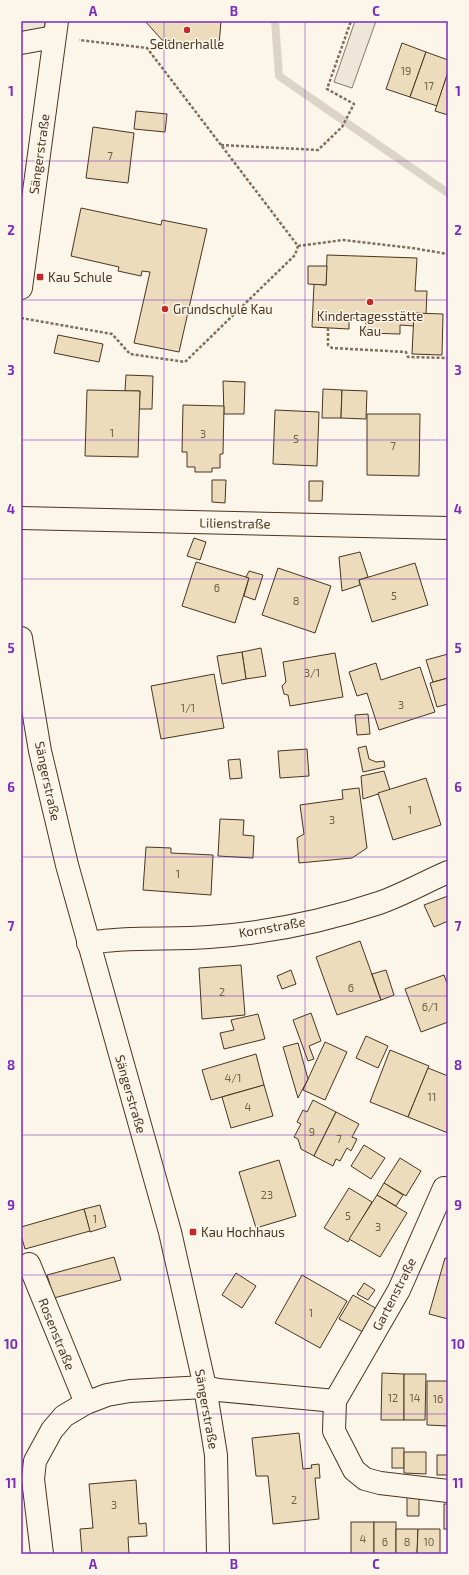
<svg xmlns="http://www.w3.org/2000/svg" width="469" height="1575" font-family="'Exo 2',sans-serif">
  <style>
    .green { fill: #ede6d9; stroke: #887966 }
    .parking { fill: #ede7d9; stroke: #887966 }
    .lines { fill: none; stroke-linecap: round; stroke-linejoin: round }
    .stream { stroke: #dcd4c6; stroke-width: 8 }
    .building { fill: #ecdcbc; stroke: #4a3520 }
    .minor-casing { stroke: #4a3520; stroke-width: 24 }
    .path { stroke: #7f6f5c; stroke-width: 2.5; stroke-dasharray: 3 2; stroke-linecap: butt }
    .minor { stroke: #fbf6e9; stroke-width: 22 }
    .grid { fill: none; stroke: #7b2cbf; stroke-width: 1; stroke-opacity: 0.55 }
    .poi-dot { fill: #c62828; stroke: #fbf6e9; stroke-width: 1.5 }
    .labels { text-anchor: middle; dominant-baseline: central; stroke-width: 3; stroke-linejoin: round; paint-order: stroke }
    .number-label { font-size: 11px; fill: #725f47 }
    .poi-label { font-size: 13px; fill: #4a3520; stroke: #fbf6e9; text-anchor: start }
    .street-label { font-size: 13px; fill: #4a3520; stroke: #fbf6e9 }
    .neatline { fill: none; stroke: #7b2cbf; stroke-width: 1.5 }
    .grid-label { font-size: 13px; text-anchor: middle; font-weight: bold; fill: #7b2cbf }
  </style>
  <rect width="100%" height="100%" fill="#fbf6e9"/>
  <polygon class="green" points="355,21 376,21 352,88 334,82"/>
  <polygon class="parking" points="21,21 45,21 44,31 21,33"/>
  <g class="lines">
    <polyline class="stream" points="275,21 279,76 448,193"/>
  </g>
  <g class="building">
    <polygon points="145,21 221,21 219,46 162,40"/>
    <polygon points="402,43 426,52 410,97 386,89"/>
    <polygon points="426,52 448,60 448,72 437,106 410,97"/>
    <polygon points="448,72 448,115 435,111"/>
    <polygon points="136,111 167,114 165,132 134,129"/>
    <polygon points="93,127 134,133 128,183 86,178"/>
    <polygon points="81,208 161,225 162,220 207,229 179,352 134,343 150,272 142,271 141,276 118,271 119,267 71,256"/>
    <polygon points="327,255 417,258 415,291 427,291 426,314 414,313 414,326 400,325 400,334 366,333 366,319 349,318 349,329 312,327 314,284 326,285"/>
    <polygon points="308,266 327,266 326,285 308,284"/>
    <polygon points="414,313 443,314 442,355 412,354"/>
    <polygon points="58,335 103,344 99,362 54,353"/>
    <polygon points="126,375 153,376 152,409 139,409 140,391 125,391"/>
    <polygon points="223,381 245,382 244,414 224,414"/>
    <polygon points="323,389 342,390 341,418 322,418"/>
    <polygon points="87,390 140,391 138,457 85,456"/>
    <polygon points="342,390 367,391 366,419 341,418"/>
    <polygon points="183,405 224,406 223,454 220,454 220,468 212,468 212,472 195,472 195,467 187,467 187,452 182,452"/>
    <polygon points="275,410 319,412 317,466 273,464"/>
    <polygon points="367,414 420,414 419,476 367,475"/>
    <polygon points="212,480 226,480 225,503 212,502"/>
    <polygon points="309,481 323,481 322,501 309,501"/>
    <polygon points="194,538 206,542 200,560 187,556"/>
    <polygon points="360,552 368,577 359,580 360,585 342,591 339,557"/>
    <polygon points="196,562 249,578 235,623 182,606"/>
    <polygon points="415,563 428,605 372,622 359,580"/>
    <polygon points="278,568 331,586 315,633 262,615"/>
    <polygon points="249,571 263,575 255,600 244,596 249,578 246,577"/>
    <polygon points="261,648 266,676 246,679 242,652"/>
    <polygon points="242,652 246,679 222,684 217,656"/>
    <polygon points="335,653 343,697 290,706 288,695 284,694 282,686 286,682 283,662"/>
    <polygon points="448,654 448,678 433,682 426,660"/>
    <polygon points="376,663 381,680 420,667 435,712 379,730 367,693 357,696 349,672"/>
    <polygon points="214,674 224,728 161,739 151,686"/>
    <polygon points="448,678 448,704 437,707 430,683"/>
    <polygon points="368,714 370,734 357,735 355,715"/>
    <polygon points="366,746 369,759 376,762 384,761 385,767 363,772 358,748"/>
    <polygon points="307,749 309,776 280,778 278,751"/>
    <polygon points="240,759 242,778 230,779 228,760"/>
    <polygon points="384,771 390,790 363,799 361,776"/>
    <polygon points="426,778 441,825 393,840 378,793"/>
    <polygon points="359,788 367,848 352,858 299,863 297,838 304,834 300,805 343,799 342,790"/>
    <polygon points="220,819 244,820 243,835 254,836 253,858 218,856"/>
    <polygon points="146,847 171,848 171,853 213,855 211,895 143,890"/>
    <polygon points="448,896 448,921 434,927 424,905"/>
    <polygon points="360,941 381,1000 337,1015 316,957"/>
    <polygon points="241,965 245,1015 202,1019 199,968"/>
    <polygon points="291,970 296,984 282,989 277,976"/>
    <polygon points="386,970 394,995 381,1000 372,974"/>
    <polygon points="444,975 448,986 448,1022 421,1032 405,989"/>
    <polygon points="311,1013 321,1041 309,1046 314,1059 308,1061 293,1020"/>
    <polygon points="258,1014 265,1039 224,1049 220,1033 234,1030 231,1020"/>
    <polygon points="366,1036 388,1046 378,1068 356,1058"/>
    <polygon points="325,1042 347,1052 325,1100 303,1090"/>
    <polygon points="298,1043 308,1079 298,1098 283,1047"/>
    <polygon points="390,1050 429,1066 408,1117 370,1102"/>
    <polygon points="256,1054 264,1085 211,1100 202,1070"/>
    <polygon points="428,1068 448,1076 448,1133 408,1117"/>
    <polygon points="264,1085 273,1116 231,1128 222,1097"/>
    <polygon points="313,1100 336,1112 314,1156 301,1149 298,1139 294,1137 301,1124 297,1122 303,1110 307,1112"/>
    <polygon points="336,1112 359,1124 352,1137 357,1139 351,1151 347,1148 340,1161 336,1159 333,1166 314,1156"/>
    <polygon points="364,1145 385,1158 371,1179 351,1166"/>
    <polygon points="400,1158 421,1171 406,1196 384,1183"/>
    <polygon points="279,1160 296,1216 256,1228 239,1172"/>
    <polygon points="384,1183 403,1195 396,1206 377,1195"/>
    <polygon points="349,1188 372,1202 348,1242 324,1228"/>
    <polygon points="377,1195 407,1213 380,1257 349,1239"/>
    <polygon points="100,1205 106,1227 90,1232 84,1209"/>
    <polygon points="84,1209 90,1231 25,1249 21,1235 21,1227"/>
    <polygon points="114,1257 121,1280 54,1298 47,1275"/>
    <polygon points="445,1258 448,1259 448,1319 429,1314"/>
    <polygon points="236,1273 256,1286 242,1308 222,1295"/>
    <polygon points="302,1275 347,1301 320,1348 275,1323"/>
    <polygon points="364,1283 375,1290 368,1300 357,1294"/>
    <polygon points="353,1295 377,1309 363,1332 339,1319"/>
    <polygon points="382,1373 404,1374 404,1420 381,1420"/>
    <polygon points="404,1374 426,1374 425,1420 404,1420"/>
    <polygon points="427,1381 448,1381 448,1426 427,1425"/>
    <polygon points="299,1433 303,1469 312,1468 311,1465 319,1464 320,1478 315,1478 319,1519 273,1524 268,1476 256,1476 252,1438"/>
    <rect x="392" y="1448" width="12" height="20"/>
    <polygon points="404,1452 426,1452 426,1474 404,1473"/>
    <rect x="437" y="1455" width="11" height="20"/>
    <polygon points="136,1480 139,1524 146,1523 147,1536 128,1537 129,1554 82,1554 80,1529 93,1528 89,1484"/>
    <polygon points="407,1494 419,1495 419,1516 407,1516"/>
    <rect x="444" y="1504" width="4" height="25"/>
    <rect x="351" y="1522" width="23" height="32"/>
    <rect x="374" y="1522" width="22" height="32"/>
    <polygon points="396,1529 418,1529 417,1554 396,1554"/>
    <polygon points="418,1529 440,1529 440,1554 417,1554"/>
  </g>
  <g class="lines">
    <defs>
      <g id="minor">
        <polyline points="21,43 54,37"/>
        <polyline points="21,288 57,21"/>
        <polyline points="21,518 448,528"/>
        <polyline points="21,638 40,751 67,865 170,1232 205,1387 216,1455 218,1554"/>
        <path d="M88,943C128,936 169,940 209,937C266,933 325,921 379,903C402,895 425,882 448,872"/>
        <polyline points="448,1189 444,1188 399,1290 335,1401 334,1431 354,1470 365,1479 380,1483 448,1491"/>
        <polyline points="29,1264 86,1403"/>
        <polyline points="42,1554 33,1479 35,1461 52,1430 64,1416 86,1403 107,1395 130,1391 205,1387 218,1390 335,1401"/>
      </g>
    </defs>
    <use href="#minor" class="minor-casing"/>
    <g class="path">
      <polyline points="221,145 318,150 342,127 354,104 327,89 351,21"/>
      <polyline points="298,246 343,240 412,248 448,254"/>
      <polyline points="21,318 112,334 130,354 185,362 295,255 298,246 147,48 79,40"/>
      <polyline points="328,328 328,345 332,348 406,352 408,357 448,358"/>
    </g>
    <use href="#minor" class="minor"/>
  </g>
  <path class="grid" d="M164,21V1554M305,21V1554M21,161H448M21,300H448M21,440H448M21,579H448M21,718H448M21,857H448M21,996H448M21,1135H448M21,1275H448M21,1414H448"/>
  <g class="poi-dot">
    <circle cx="187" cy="30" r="4"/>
    <rect x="36" y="273" width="8" height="8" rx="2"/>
    <circle cx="370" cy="302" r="4"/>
    <circle cx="165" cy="309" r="4"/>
    <rect x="189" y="1228" width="8" height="8" rx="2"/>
  </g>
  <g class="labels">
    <g class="number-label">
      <text x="406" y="70">19</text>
      <text x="429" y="85">17</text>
      <text x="110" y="155">7</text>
      <text x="112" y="432">1</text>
      <text x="203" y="433">3</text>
      <text x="296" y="438">5</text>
      <text x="393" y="445">7</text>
      <text x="217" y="587">6</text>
      <text x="394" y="595">5</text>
      <text x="296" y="600">8</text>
      <text x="312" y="672">3/1</text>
      <text x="401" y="704">3</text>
      <text x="188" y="707">1/1</text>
      <text x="410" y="809">1</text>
      <text x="332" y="819">3</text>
      <text x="178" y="873">1</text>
      <text x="351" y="987">6</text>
      <text x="222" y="991">2</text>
      <text x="430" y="1006">6/1</text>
      <text x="233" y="1077">4/1</text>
      <text x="432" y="1096">11</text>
      <text x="248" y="1106">4</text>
      <text x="312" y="1131">9</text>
      <text x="339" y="1138">7</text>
      <text x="267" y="1194">23</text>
      <text x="348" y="1215">5</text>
      <text x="95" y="1218">1</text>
      <text x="378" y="1226">3</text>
      <text x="311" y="1312">1</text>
      <text x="393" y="1397">12</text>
      <text x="415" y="1397">14</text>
      <text x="438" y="1398">16</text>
      <text x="294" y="1499">2</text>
      <text x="114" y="1504">3</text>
      <text x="363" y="1538">4</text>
      <text x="385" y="1541">6</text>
      <text x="407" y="1541">8</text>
      <text x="429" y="1541">10</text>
    </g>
    <g class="poi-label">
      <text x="187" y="44" text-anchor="middle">Seldnerhalle</text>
      <text x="48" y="277">Kau Schule</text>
      <text x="173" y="309">Grundschule Kau</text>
      <text x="370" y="316" text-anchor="middle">Kindertagesstätte<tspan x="370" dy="15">Kau</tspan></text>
      <text x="201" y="1232">Kau Hochhaus</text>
    </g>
    <g class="street-label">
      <text transform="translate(39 154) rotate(-82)">Sängerstraße</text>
      <text transform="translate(235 523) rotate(1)">Lilienstraße</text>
      <text transform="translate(48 781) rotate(78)">Sängerstraße</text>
      <text transform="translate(272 927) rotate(-10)">Kornstraße</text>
      <text transform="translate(131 1094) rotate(74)">Sängerstraße</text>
      <text transform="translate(394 1294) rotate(-63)">Gartenstraße</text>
      <text transform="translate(57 1334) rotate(68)">Rosenstraße</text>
      <text transform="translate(207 1409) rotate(80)">Sängerstraße</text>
    </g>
  </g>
  <rect width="469" height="1575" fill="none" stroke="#fbf6e9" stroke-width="44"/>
  <rect x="22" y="22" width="425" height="1531" class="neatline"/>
  <g class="grid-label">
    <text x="93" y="16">A</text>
    <text x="234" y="16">B</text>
    <text x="376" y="16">C</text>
    <text x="11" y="96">1</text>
    <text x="458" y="96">1</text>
    <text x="11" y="235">2</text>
    <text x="458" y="235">2</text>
    <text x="11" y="375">3</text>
    <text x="458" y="375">3</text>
    <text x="11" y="514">4</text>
    <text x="458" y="514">4</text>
    <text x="11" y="653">5</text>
    <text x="458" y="653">5</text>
    <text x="11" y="792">6</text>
    <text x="458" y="792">6</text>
    <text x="11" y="931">7</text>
    <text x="458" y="931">7</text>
    <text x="11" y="1070">8</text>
    <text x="458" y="1070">8</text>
    <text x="11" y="1210">9</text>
    <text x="458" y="1210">9</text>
    <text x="11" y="1349">10</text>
    <text x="458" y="1349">10</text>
    <text x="11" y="1488">11</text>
    <text x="458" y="1488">11</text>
    <text x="93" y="1569">A</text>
    <text x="234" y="1569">B</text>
    <text x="376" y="1569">C</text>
  </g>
</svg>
